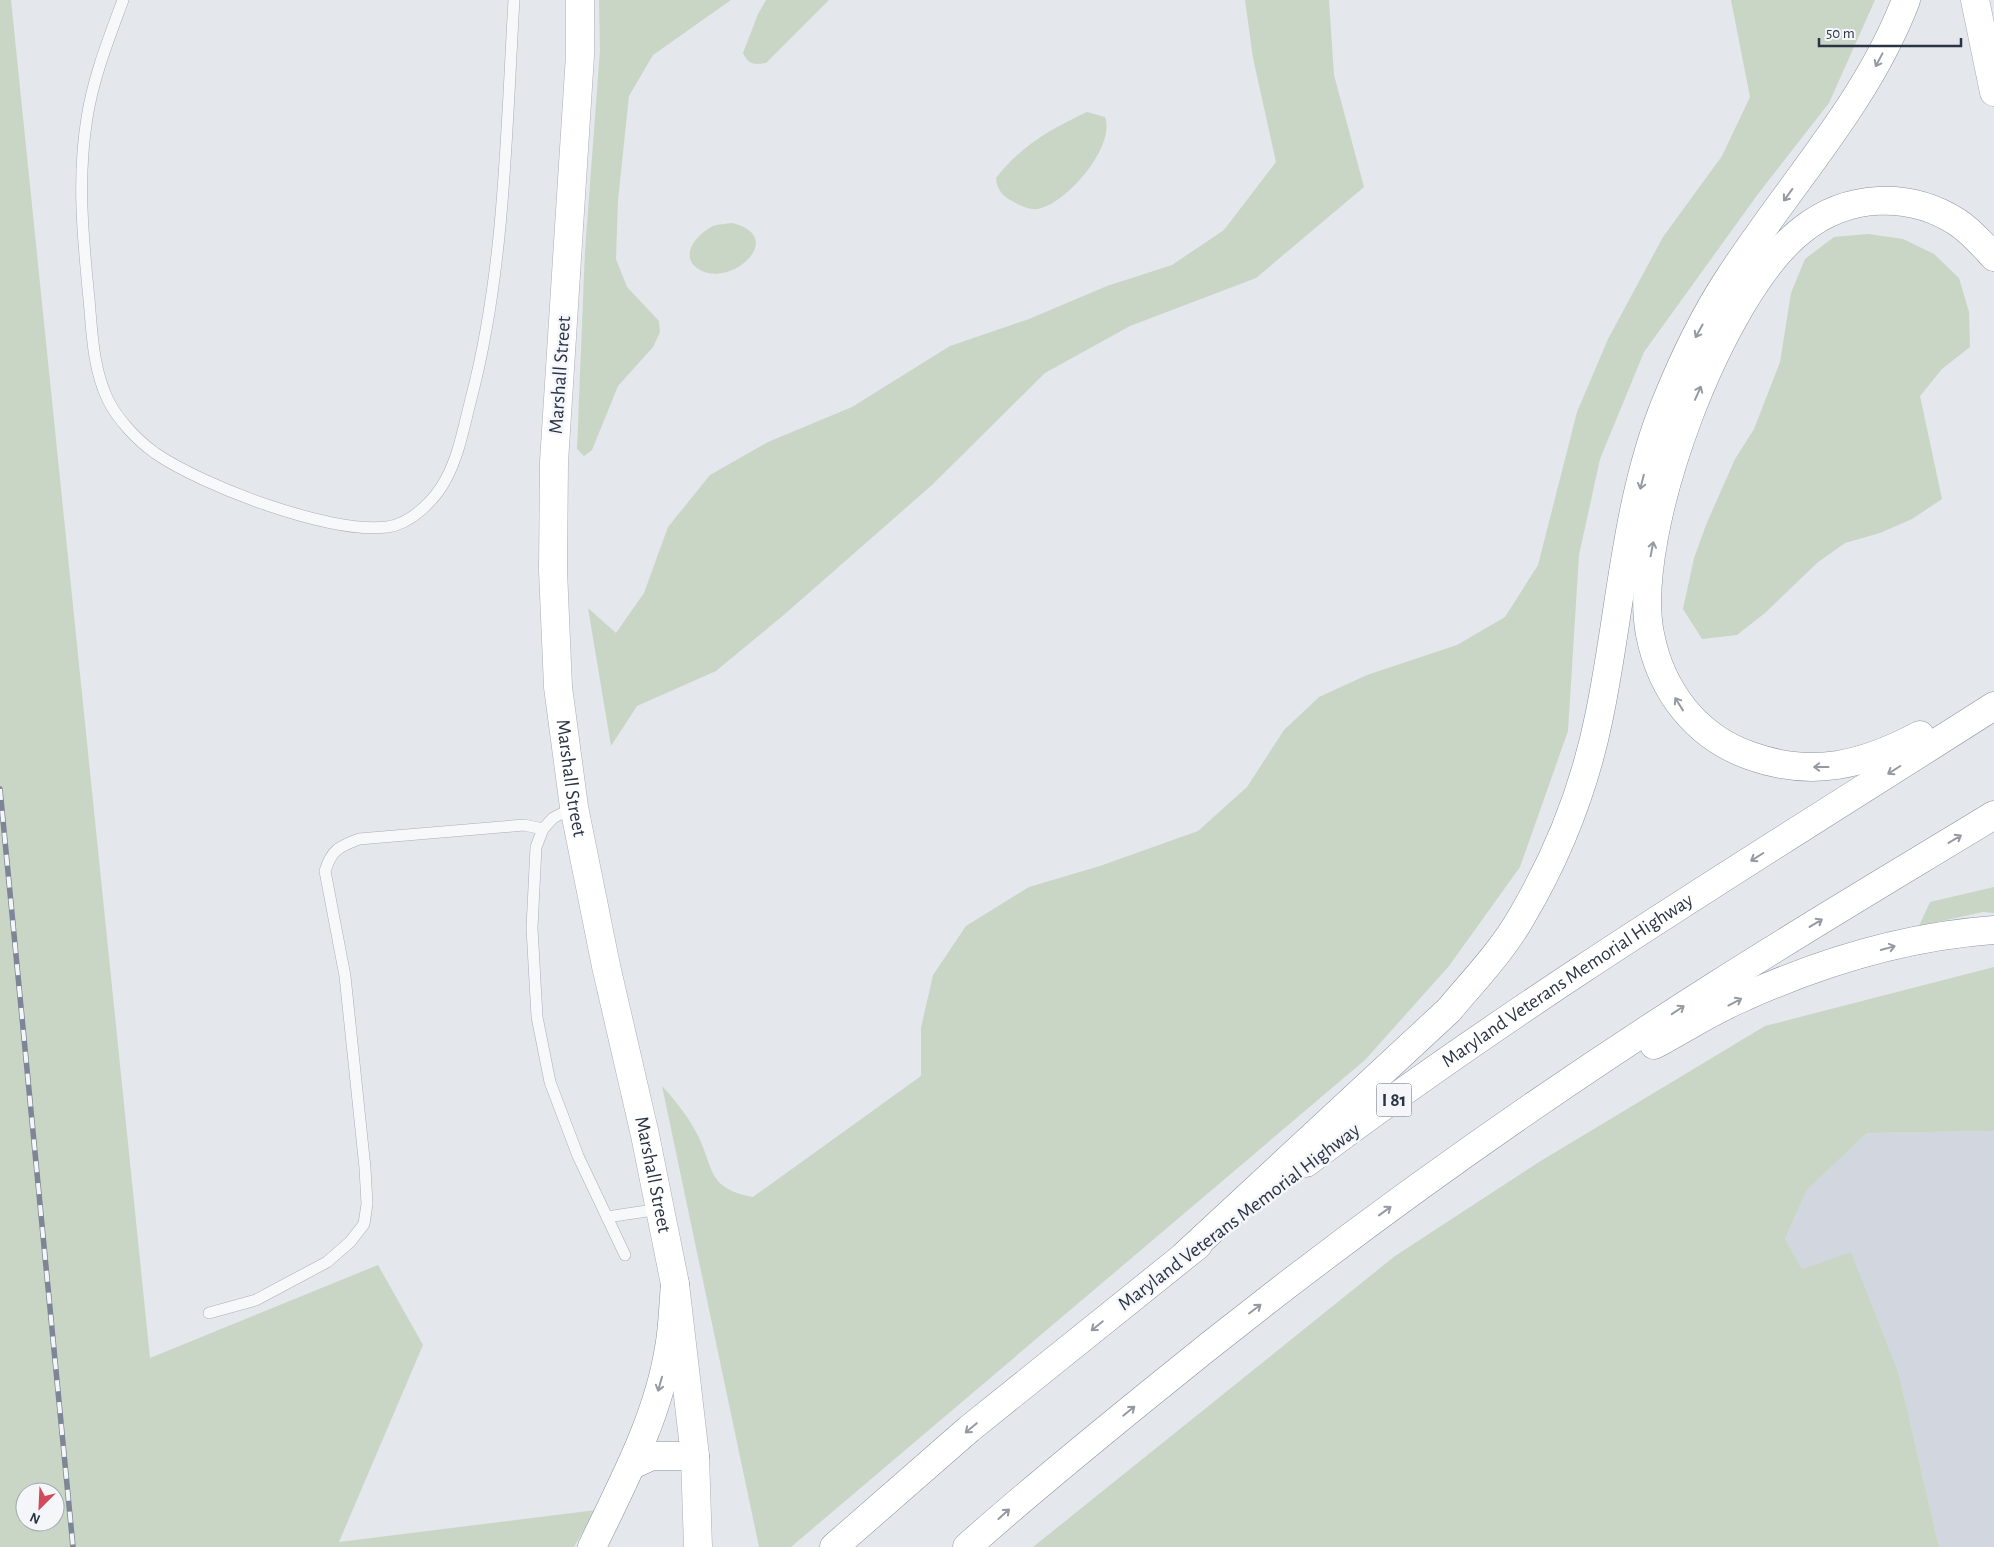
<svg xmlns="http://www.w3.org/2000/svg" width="1994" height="1547" font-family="'Alegreya Sans',sans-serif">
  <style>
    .built { fill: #d2d6de }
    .green { fill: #c9d6c5; fill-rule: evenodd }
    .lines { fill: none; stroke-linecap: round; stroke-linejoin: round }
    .service-casing { stroke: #a9aeb7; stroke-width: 12 }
    .secondary-casing { stroke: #a9aeb7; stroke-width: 29 }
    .motorway-casing { stroke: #8b94a3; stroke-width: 29 }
    .service { stroke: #f7f8fa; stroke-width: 11 }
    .secondary { stroke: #fff; stroke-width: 28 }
    .motorway { stroke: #fff; stroke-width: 28 }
    .rail-casing { stroke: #7d8696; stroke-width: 5.5 }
    .rail { stroke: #f4f6f9; stroke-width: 4; stroke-dasharray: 11; stroke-linecap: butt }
    .oneway { stroke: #959aa2 }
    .labels { text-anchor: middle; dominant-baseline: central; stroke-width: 5; stroke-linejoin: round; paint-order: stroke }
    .shield { fill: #f4f6f9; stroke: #676e7b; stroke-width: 1 }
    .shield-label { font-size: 19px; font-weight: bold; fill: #2b3445 }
    .street-label { font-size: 20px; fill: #2b3445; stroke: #f4f6f9 }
  </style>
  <rect width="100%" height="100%" fill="#e4e7ec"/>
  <polygon class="built" points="1994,1131 1994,1547 1939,1547 1899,1374 1851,1253 1802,1269 1785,1239 1807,1190 1867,1133"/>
  <g class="green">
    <path d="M0,0H11L150,1358L378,1265L423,1345L339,1542L596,1510L574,1547H0ZM25,1492H55V1522H25Z"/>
    <polygon points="599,0 731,0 653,55 629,96 618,200 616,259 627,287 659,321 660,332 653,347 618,386 592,450 584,456 577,449 585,251 600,50"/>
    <path d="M766,0H829L766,63C754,65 749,65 743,53L758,14Z"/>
    <polygon points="1245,0 1329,0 1334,75 1364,187 1256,278 1130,326 1045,373 932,485 786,613 716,671 637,706 611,746 588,608 616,633 644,593 668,527 710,475 768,442 852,407 950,346 1029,319 1107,286 1172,265 1224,230 1276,162 1253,58"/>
    <path d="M1731,0H1875L1829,103L1758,194L1644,352L1600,459L1579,555L1568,731L1520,867L1449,966L1365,1060L791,1547H759L662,1086C675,1100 687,1115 696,1132C715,1167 705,1188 753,1197L921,1076V1028L933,975L966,926L1029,887L1100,866L1198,831L1247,787L1284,730L1319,697L1367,675L1457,645L1505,617L1538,565L1577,412L1608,339L1663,237L1722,156L1750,97Z"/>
    <path d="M1087,112L1105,117C1116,147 1066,204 1038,209C1030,210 1019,205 1012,201C1002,196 997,189 996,178C1022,145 1049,130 1087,112Z"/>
    <path d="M732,223C787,236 734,286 702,271C677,259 695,235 713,226C719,224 726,224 732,223Z"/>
    <polygon points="1868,234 1903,239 1934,254 1959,278 1969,312 1970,347 1942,369 1920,396 1942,499 1912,519 1880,533 1845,543 1817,563 1765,613 1737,635 1702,639 1683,609 1694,558 1706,525 1735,459 1754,429 1780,362 1791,293 1805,259 1834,237"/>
    <polygon points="1994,887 1994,913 1983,912 1919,926 1930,902"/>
    <polygon points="1994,967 1994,1131 1867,1133 1807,1190 1785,1239 1802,1269 1851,1252 1899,1374 1939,1547 1033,1547 1395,1256 1539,1162 1765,1026"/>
  </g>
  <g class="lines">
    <defs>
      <g id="service">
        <path d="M123,0C109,38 93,78 87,118C77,178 83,239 89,299C92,333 93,369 108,400C118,420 137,440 155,453C203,486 329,534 387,527C411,524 435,500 446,479C459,455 464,426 471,399C505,269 506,133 514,0"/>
        <polyline points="574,807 553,818 543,829 536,847 532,928 537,1017 550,1082 578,1156 625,1255"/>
        <polyline points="607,1217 660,1209"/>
        <path d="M209,1313L256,1300L327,1262L350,1242L364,1224L367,1204L365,1168L345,976L325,871C332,849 339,847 359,839L524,825L543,829"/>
      </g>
      <g id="secondary">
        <path id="s1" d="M580,0V55L554,462L553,570L558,687L574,807L606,966L645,1135L675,1284L695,1456L698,1547"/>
        <polyline points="1975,0 1994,92"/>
      </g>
      <g id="motorway">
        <path d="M1920,735C1863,765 1813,778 1751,756C1696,737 1661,691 1650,634C1630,534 1721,292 1802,230C1847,194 1909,191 1957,222C1971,231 1983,245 1994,257"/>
        <path d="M1654,1045C1684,1029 1713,1010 1744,997C1822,962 1909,936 1994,930"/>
        <path id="s2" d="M1306,1163C1526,997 1762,854 1994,706"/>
        <path d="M1185,1255L1449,1010C1474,980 1503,950 1522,916C1558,855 1585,786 1599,717C1621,612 1625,502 1666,402C1683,360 1703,318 1727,281C1787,187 1866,105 1906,0"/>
        <polyline points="632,1465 652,1456 695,1456"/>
        <path d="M592,1547C622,1484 658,1418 669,1348C673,1327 673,1305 675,1284"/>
        <polyline points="834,1547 969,1429 1198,1245"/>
        <path d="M967,1547C1024,1496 1083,1448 1142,1400C1325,1250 1518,1111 1718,984C1809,926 1902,871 1994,815"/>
      </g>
    </defs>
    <use href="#service" class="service-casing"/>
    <use href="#secondary" class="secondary-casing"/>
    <use href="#motorway" class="motorway-casing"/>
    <use href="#service" class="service"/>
    <use href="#secondary" class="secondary"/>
    <use href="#motorway" class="motorway"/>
    <defs>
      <polyline id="rail" points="0,789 73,1547"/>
    </defs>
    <use href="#rail" class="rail-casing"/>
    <use href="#rail" class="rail"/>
  </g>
  <defs><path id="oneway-shaft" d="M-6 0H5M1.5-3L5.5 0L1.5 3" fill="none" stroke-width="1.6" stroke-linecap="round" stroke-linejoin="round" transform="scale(1.25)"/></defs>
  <g class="oneway">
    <use href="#oneway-shaft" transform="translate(1879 60) rotate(118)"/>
    <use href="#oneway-shaft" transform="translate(1788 195) rotate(126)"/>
    <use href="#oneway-shaft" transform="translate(1699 331) rotate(119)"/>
    <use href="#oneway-shaft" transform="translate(1698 393) rotate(-66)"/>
    <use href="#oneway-shaft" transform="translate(1642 482) rotate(104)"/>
    <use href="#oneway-shaft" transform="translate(1652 549) rotate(-79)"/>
    <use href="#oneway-shaft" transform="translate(1679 704) rotate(-122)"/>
    <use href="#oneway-shaft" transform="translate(1821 767) rotate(-180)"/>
    <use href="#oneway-shaft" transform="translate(1894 770) rotate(148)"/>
    <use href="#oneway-shaft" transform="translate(1955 839) rotate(-31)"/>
    <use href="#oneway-shaft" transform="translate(1757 857) rotate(148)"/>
    <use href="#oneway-shaft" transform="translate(1816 923) rotate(-31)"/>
    <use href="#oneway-shaft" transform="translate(1888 948) rotate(-15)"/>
    <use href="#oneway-shaft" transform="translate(1735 1002) rotate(-28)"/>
    <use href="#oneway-shaft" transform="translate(1678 1010) rotate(-34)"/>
    <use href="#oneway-shaft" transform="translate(1385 1211) rotate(-36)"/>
    <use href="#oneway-shaft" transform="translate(1255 1309) rotate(-37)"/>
    <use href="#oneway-shaft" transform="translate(1097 1326) rotate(141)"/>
    <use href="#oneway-shaft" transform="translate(660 1384) rotate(106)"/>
    <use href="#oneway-shaft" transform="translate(1129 1411) rotate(-39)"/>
    <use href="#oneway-shaft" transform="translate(971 1428) rotate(140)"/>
    <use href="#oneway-shaft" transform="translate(1004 1514) rotate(-42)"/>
  </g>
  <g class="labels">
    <rect class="shield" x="1376.5" y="1083.5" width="35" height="33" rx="4"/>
    <g class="shield-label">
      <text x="1394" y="1100">I 81</text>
    </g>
    <g class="street-label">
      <text transform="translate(560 375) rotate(-86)">Marshall Street</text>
      <text stroke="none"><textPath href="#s1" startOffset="780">Marshall Street</textPath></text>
      <text stroke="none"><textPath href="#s2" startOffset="319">Maryland Veterans Memorial Highway</textPath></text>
      <text stroke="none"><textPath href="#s1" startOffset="1185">Marshall Street</textPath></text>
      <text transform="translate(1239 1217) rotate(-37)">Maryland Veterans Memorial Highway</text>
    </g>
  </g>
  <g transform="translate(40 1507) rotate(204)"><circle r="24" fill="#f4f6f9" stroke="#a4a8b1"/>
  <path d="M0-4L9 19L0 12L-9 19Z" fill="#d1495b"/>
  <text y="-8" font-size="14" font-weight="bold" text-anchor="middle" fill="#2b3445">N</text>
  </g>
  <path d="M1819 38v8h142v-8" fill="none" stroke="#2b3445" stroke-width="2.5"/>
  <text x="1826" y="38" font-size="15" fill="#2b3445" stroke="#f4f6f9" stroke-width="4" paint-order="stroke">50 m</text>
</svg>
